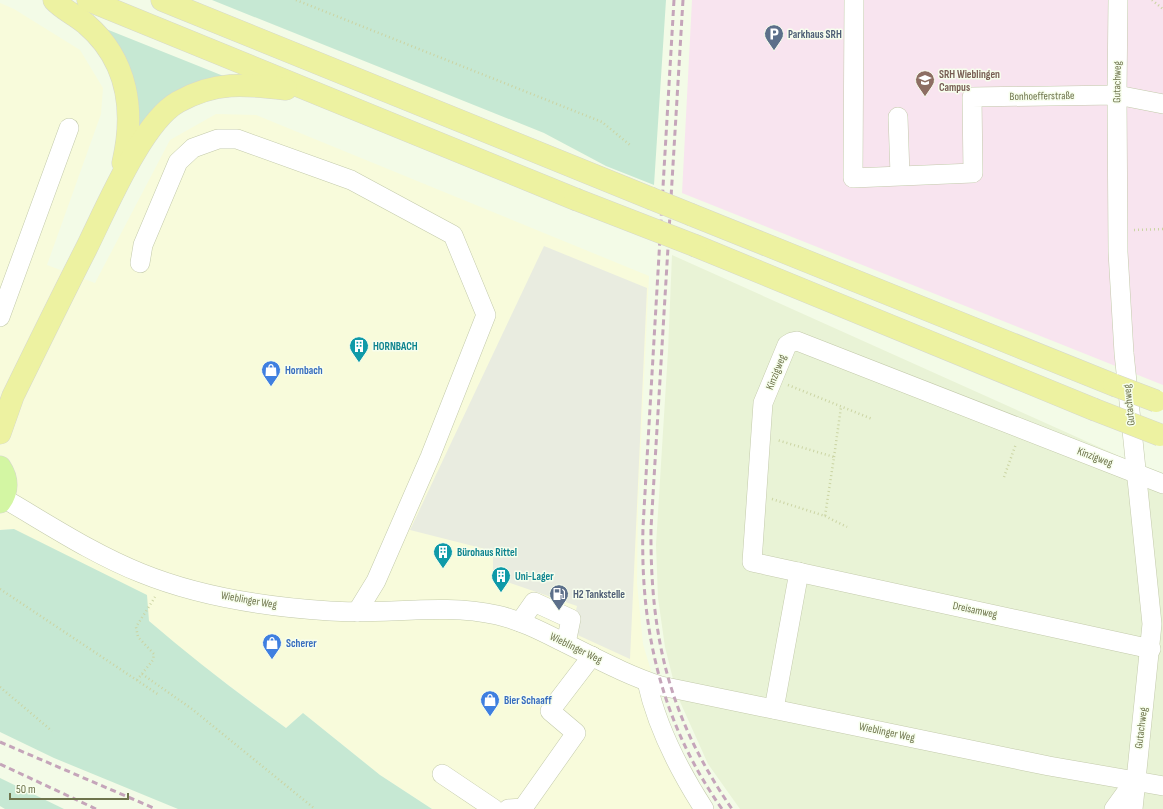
<svg xmlns="http://www.w3.org/2000/svg" width="1163" height="809" font-family="'Sofia Sans Condensed',sans-serif">
  <style>
    .residential { fill: #e9f3d6 }
    .commercial { fill: #f8fbdb }
    .industrial { fill: #e9ece0 }
    .education { fill: #f8e4ef }
    .green { fill: #c6e8d3 }
    .lines { fill: none; stroke-linecap: round; stroke-linejoin: round }
    .minor-casing { stroke: #c3caab; stroke-width: 20 }
    .major-casing { stroke: #d6d8cd; stroke-width: 23 }
    .highway-casing { stroke: #d6d8cd; stroke-width: 23 }
    .path { stroke: #cbd4a3; stroke-width: 2.5; stroke-dasharray: 1 3; stroke-linecap: butt }
    .minor { stroke: #fff; stroke-width: 19 }
    .major { stroke: #d3f6a3; stroke-width: 22 }
    .highway { stroke: #edf2a1; stroke-width: 22 }
    .rail { stroke: #c5a5ba; stroke-width: 3; stroke-dasharray: 6 4; stroke-linecap: butt }
    .highway-bridge-casing { stroke: #d6d8cd; stroke-width: 23; stroke-linecap: butt }
    .highway-bridge { stroke: #edf2a1; stroke-width: 22 }
    .labels { text-anchor: middle; dominant-baseline: central; stroke-width: 3; stroke-linejoin: round; paint-order: stroke }
    .service-label { font-size: 11px; font-weight: bold; fill: #4e5e75; stroke: #f7feed; text-anchor: start }
    .education-label { font-size: 11px; font-weight: bold; fill: #785e54; stroke: #f7feed; text-anchor: start }
    .street-label { font-size: 11px; fill: #6e744c; stroke: #f7feed }
    .culture-label { font-size: 11px; font-weight: bold; fill: #0d838f; stroke: #f7feed; text-anchor: start }
    .shop-label { font-size: 11px; font-weight: bold; fill: #366cbe; stroke: #f7feed; text-anchor: start }
  </style>
  <rect width="100%" height="100%" fill="#f3fbe7"/>
  <polygon class="residential" points="672,255 1119,456 1163,473 1163,809 740,809 708,764 677,695 665,647 658,598 656,545 668,351"/>
  <polygon class="commercial" points="0,3 14,9 80,50 103,88 101,114 47,265 95,283 170,140 216,114 256,115 649,276 638,505 637,583 643,644 663,711 673,737 713,809 432,809 380,775 303,713 286,728 187,654 149,621 14,529 0,530"/>
  <polygon class="industrial" points="544,246 647,288 630,659 571,632 577,606 493,577 493,551 410,530"/>
  <polygon class="education" points="692,0 1163,0 1163,385 682,193"/>
  <g class="green">
    <polygon points="212,0 666,0 654,185 606,166 544,133"/>
    <polygon points="96,25 226,77 138,128"/>
    <path d="M14,529L147,595L149,621C193,659 239,694 286,728L303,713L380,775L432,809H178L54,758L0,732V530Z"/>
    <polygon points="0,778 64,809 5,809 0,806"/>
  </g>
  <g class="lines">
    <defs>
      <g id="minor">
        <polyline points="854,0 853,178 973,173 972,97 1117,95 1163,104"/>
        <polyline points="1118,0 1117,95 1118,252 1124,353 1152,624 1133,809"/>
        <polyline points="898,117 900,175"/>
        <polyline points="140,263 143,245 178,162 193,148 218,139 237,139 351,180 453,235 486,315 430,457 376,581 357,612"/>
        <polyline points="0,317 69,128"/>
        <path d="M3,498C48,524 93,554 141,573C200,597 267,607 330,611C386,615 442,603 497,615C519,620 539,630 559,640C592,656 626,675 661,686L1049,766L1163,786"/>
        <polyline points="520,622 534,602 571,619 566,643"/>
        <polyline points="1151,649 752,562 763,403 787,345 792,342 797,341 1163,484"/>
        <path d="M647,682C657,728 679,770 704,809"/>
        <polyline points="774,709 799,572"/>
        <polyline points="442,774 494,809"/>
        <polyline points="508,809 523,808 576,733 550,711 592,656"/>
        <polyline points="1114,809 1135,780"/>
      </g>
      <path id="major" d="M0,467C8,479 8,491 0,502"/>
      <g id="highway">
        <path d="M54,0C63,10 76,15 86,24C128,60 135,111 123,163"/>
        <polyline points="88,0 575,199"/>
        <polyline points="162,0 650,198"/>
        <polyline points="692,215 1114,385"/>
        <polyline points="696,246 1093,409"/>
        <path d="M0,433L13,396C37,347 61,298 86,249C105,211 142,122 178,102C215,81 245,84 286,89"/>
      </g>
    </defs>
    <use href="#minor" class="minor-casing"/>
    <use href="#major" class="major-casing"/>
    <use href="#highway" class="highway-casing"/>
    <g class="path">
      <polyline points="296,0 602,122 630,145"/>
      <polyline points="1152,0 1163,9"/>
      <polyline points="1134,230 1163,229"/>
      <polyline points="267,374 273,371"/>
      <polyline points="788,385 872,419"/>
      <polyline points="834,457 841,407"/>
      <polyline points="1004,477 1016,444"/>
      <polyline points="772,499 825,516 834,457 777,440"/>
      <polyline points="825,516 847,527"/>
      <polyline points="0,589 159,695"/>
      <polyline points="142,674 192,709 315,809"/>
      <polyline points="137,680 153,660 154,654 138,637 136,627 155,597"/>
      <polyline points="0,687 52,731"/>
    </g>
    <use href="#minor" class="minor"/>
    <use href="#major" class="major"/>
    <use href="#highway" class="highway"/>
    <g class="rail">
      <path d="M674,0L643,527C640,631 662,724 722,809"/>
      <path d="M683,0L651,528C650,637 669,718 732,809"/>
      <polyline points="0,742 156,809"/>
      <polyline points="0,764 96,809"/>
    </g>
    <defs>
      <g id="highway-bridge">
        <polyline points="650,198 692,215"/>
        <polyline points="575,199 696,246"/>
        <polyline points="1114,385 1156,401"/>
        <polyline points="1093,409 1160,435"/>
      </g>
    </defs>
    <use href="#highway-bridge" class="highway-bridge-casing"/>
    <use href="#highway-bridge" class="highway-bridge"/>
  </g>
  <defs>
    <symbol id="parking-pin" viewBox="-11 -11 22 30"><path d="M0 17L-7.5 6A9.5 9.5 0 1 1 7.5 6Z" fill="#5c6f8a" stroke="#f7feed"/><path d="M-3.5-5.5H1a3.5 3.5 0 0 1 0 7H-1V5.5H-3.5ZM-1-3.4V-.6H.8a1.4 1.4 0 0 0 0-2.8Z" fill="#fff"/></symbol>
    <symbol id="university-pin" viewBox="-11 -11 22 30"><path d="M0 17L-7.5 6A9.5 9.5 0 1 1 7.5 6Z" fill="#8d6e63" stroke="#f7feed"/><path d="M0-5L7-2L0 1L-7-2ZM-4 1L0 2.5L4 1V4Q0 6-4 4Z" fill="#fff"/></symbol>
    <symbol id="building-pin" viewBox="-11 -11 22 30"><path d="M0 17L-7.5 6A9.5 9.5 0 1 1 7.5 6Z" fill="#0f9aa8" stroke="#f7feed"/><path d="M-4-6H4V6H1V3H-1V6H-4ZM-2.5-4.3h1.7v1.8h-1.7ZM.8-4.3h1.7v1.8H.8ZM-2.5-1h1.7V.8h-1.7ZM.8-1h1.7V.8H.8Z" fill="#fff"/></symbol>
    <symbol id="shop-pin" viewBox="-11 -11 22 30"><path d="M0 17L-7.5 6A9.5 9.5 0 1 1 7.5 6Z" fill="#3f7fe0" stroke="#f7feed"/><path d="M-5-2.5h2.3a2.7 3.5 0 0 1 5.4 0H5L5.5 6h-11ZM-1.5-2.5h3a1.5 2.3 0 0 0-3 0Z" fill="#fff"/></symbol>
    <symbol id="fuel-pin" viewBox="-11 -11 22 30"><path d="M0 17L-7.5 6A9.5 9.5 0 1 1 7.5 6Z" fill="#5c6f8a" stroke="#f7feed"/><path d="M-5.5-6h7V0h2V4h1.3V-2.5L3-4.5l.8-.8L6-3V5H2.5V1h-1V6h-7ZM-4.2-4.7v3.2H.2V-4.7Z" fill="#fff"/></symbol>
  </defs>
  <g fill-rule="evenodd">
    <use href="#parking-pin" x="763" y="23" width="22" height="30"/>
    <use href="#university-pin" x="914" y="69" width="22" height="30"/>
    <use href="#building-pin" x="348" y="335" width="22" height="30"/>
    <use href="#shop-pin" x="260" y="359" width="22" height="30"/>
    <use href="#building-pin" x="432" y="541" width="22" height="30"/>
    <use href="#building-pin" x="490" y="565" width="22" height="30"/>
    <use href="#fuel-pin" x="548" y="583" width="22" height="30"/>
    <use href="#shop-pin" x="261" y="632" width="22" height="30"/>
    <use href="#shop-pin" x="479" y="689" width="22" height="30"/>
  </g>
  <g class="labels">
    <g class="service-label">
      <text x="788" y="34">Parkhaus SRH</text>
      <text x="573" y="594">H2 Tankstelle</text>
    </g>
    <g class="education-label">
      <text x="939" y="74">SRH Wieblingen<tspan x="939" dy="13">Campus</tspan></text>
    </g>
    <g class="street-label">
      <text transform="translate(1117 82) rotate(-89)">Gutachweg</text>
      <text transform="translate(1042 96) rotate(-1)">Bonhoefferstraße</text>
      <text transform="translate(776 372) rotate(-68)">Kinzigweg</text>
      <text transform="translate(1129 405) rotate(-96)">Gutachweg</text>
      <text transform="translate(1095 457) rotate(21)">Kinzigweg</text>
      <text transform="translate(249 600) rotate(10)">Wieblinger Weg</text>
      <text transform="translate(975 610) rotate(12)">Dreisamweg</text>
      <text transform="translate(576 648) rotate(26)">Wieblinger Weg</text>
      <text transform="translate(1141 728) rotate(-83)">Gutachweg</text>
      <text transform="translate(887 732) rotate(12)">Wieblinger Weg</text>
    </g>
    <g class="culture-label">
      <text x="373" y="346">HORNBACH</text>
      <text x="457" y="552">Bürohaus Rittel</text>
      <text x="515" y="576">Uni-Lager</text>
    </g>
    <g class="shop-label">
      <text x="285" y="370">Hornbach</text>
      <text x="286" y="643">Scherer</text>
      <text x="504" y="700">Bier Schaaff</text>
    </g>
  </g>
  <path d="M10 793v6h118v-6" fill="none" stroke="#6e744c" stroke-width="2"/>
  <text x="16" y="793" font-size="12" fill="#6e744c" stroke="#f7feed" stroke-width="3" paint-order="stroke">50 m</text>
</svg>
